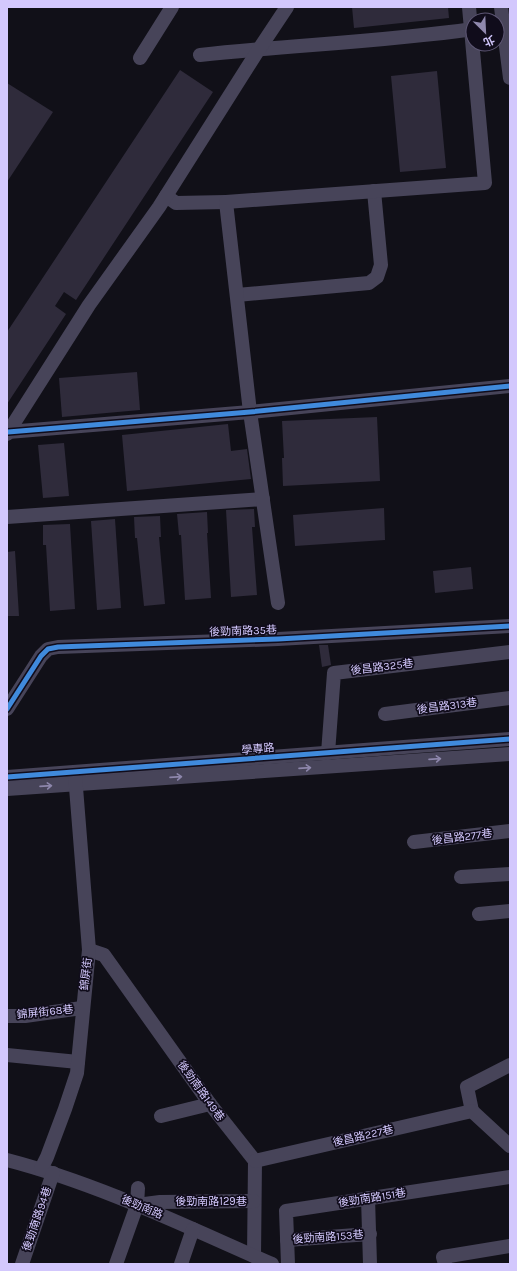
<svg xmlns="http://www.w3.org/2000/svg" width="517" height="1271" font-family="Karla,'Noto Sans TC',sans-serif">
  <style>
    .building { fill: #2f2b3b }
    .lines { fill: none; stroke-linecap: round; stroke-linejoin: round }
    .minor { stroke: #474459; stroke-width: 14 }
    .cycleway-casing { stroke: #100c1b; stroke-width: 8 }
    .cycleway { stroke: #408adc; stroke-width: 5 }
    .oneway { stroke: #8d86ab }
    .labels { text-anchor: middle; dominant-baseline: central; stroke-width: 3.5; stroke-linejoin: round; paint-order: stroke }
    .street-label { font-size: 11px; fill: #d3c8fd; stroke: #100c1b }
  </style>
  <rect width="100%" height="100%" fill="#111018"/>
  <g class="building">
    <polygon points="352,7 448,7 449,18 354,28"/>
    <polygon points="180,70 213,92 76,300 64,292 55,306 66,314 7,404 7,332"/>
    <polygon points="437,71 446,168 400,172 391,76"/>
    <polygon points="7,83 53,112 7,182"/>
    <polygon points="137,372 140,410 62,417 59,378"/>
    <polygon points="377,417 380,481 283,486 282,458 284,458 282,421"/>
    <polygon points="228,424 231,451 247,449 251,479 127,491 122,435"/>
    <polygon points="64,443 69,496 43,498 38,445"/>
    <polygon points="384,508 385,540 295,546 293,515"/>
    <polygon points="254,509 255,527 252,527 257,595 231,597 226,510"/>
    <polygon points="207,512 208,533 207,533 211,598 185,600 181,535 179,535 177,514"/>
    <polygon points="160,516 161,537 159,537 165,604 144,606 137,538 135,538 134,517"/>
    <polygon points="115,519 121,608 97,610 91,521"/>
    <polygon points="70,524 75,609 50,611 46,545 43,545 43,525"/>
    <polygon points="15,551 19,616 7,616 7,552"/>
    <polygon points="471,567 473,589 435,593 433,571"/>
    <polygon points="319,645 328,645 331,665 322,667"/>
  </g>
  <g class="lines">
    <g class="minor">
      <polyline points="501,7 510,78"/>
      <path d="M200,55C291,45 382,42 473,29"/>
      <polyline points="140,58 172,7"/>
      <polyline points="166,196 176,203 226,202"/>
      <polyline points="237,295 369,283 377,277 381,265 374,191"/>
      <polyline points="8,432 250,412 510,386"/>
      <polyline points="7,434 89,305 159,207 259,49 287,7"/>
      <polyline points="7,517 263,499"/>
      <polyline points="278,603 250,412 226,202 485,183 469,7"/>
      <polyline points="7,709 41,656 48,649 58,647 278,639 510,626"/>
      <polyline points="385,714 510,698"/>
      <polyline points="328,753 334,673 510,652"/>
      <polyline points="7,777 510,739"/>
      <polyline points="7,789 510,754"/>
      <polyline points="414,842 510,831"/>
      <polyline points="461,877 510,874"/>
      <polyline points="479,914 510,911"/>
      <polyline points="89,950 104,955 210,1104 255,1161 254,1256"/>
      <polyline points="7,1016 25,1016 82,1008"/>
      <polyline points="7,1055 78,1062"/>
      <polyline points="472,1111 467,1087 510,1065"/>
      <polyline points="161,1116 210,1104"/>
      <path d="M7,1160C99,1184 185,1226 272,1264"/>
      <polyline points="255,1161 472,1111 510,1146"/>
      <polyline points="41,1169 47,1157 65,1109 77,1073 89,950 75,775"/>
      <polyline points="368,1198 370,1264"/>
      <polyline points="137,1205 160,1202 254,1201"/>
      <polyline points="287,1240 370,1234"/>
      <polyline points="22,1264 53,1173"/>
      <polyline points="116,1264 137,1205 138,1188"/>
      <polyline points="181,1264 193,1229"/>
      <polyline points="288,1264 286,1211 510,1177"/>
      <polyline points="445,1264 443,1257 510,1246"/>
    </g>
    <defs>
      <g id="cycleway">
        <polyline points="8,432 250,412 510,386"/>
        <polyline points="7,709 41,656 48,649 58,647 278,639 510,626"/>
        <polyline points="7,777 510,739"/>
      </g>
    </defs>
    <use href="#cycleway" class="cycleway-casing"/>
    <use href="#cycleway" class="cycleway"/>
  </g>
  <defs><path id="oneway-shaft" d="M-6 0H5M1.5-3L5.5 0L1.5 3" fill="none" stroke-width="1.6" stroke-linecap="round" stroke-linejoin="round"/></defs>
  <g class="oneway">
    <use href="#oneway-shaft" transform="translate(435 759) rotate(-4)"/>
    <use href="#oneway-shaft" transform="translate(305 768) rotate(-4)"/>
    <use href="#oneway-shaft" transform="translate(176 777) rotate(-4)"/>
    <use href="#oneway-shaft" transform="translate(46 786) rotate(-4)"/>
  </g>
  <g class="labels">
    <g class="street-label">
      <text transform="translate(243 631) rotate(-2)">後勁南路35巷</text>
      <text transform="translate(382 667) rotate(-7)">後昌路325巷</text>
      <text transform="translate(447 706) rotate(-7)">後昌路313巷</text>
      <text transform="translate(258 749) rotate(-5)">學專路</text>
      <text transform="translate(462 837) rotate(-7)">後昌路277巷</text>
      <text transform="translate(86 974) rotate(-83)">錦屏街</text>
      <text transform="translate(45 1012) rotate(-6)">錦屏街68巷</text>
      <text transform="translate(201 1091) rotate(54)">後勁南路149巷</text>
      <text transform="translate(363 1136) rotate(-13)">後昌路227巷</text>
      <text transform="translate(372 1198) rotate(-9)">後勁南路151巷</text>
      <text x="211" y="1201">後勁南路129巷</text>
      <text transform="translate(142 1207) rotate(23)">後勁南路</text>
      <text transform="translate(37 1219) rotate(-71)">後勁南路94巷</text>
      <text transform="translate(328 1237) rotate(-4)">後勁南路153巷</text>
    </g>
  </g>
  <rect width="517" height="1271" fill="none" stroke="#d3c8fd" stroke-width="16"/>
  <g transform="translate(485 32) rotate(156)"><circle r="19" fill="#100c1b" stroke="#5e5775"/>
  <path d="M0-3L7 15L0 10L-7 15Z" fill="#8f88ad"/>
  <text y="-6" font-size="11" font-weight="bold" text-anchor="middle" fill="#d3c8fd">北</text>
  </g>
</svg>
